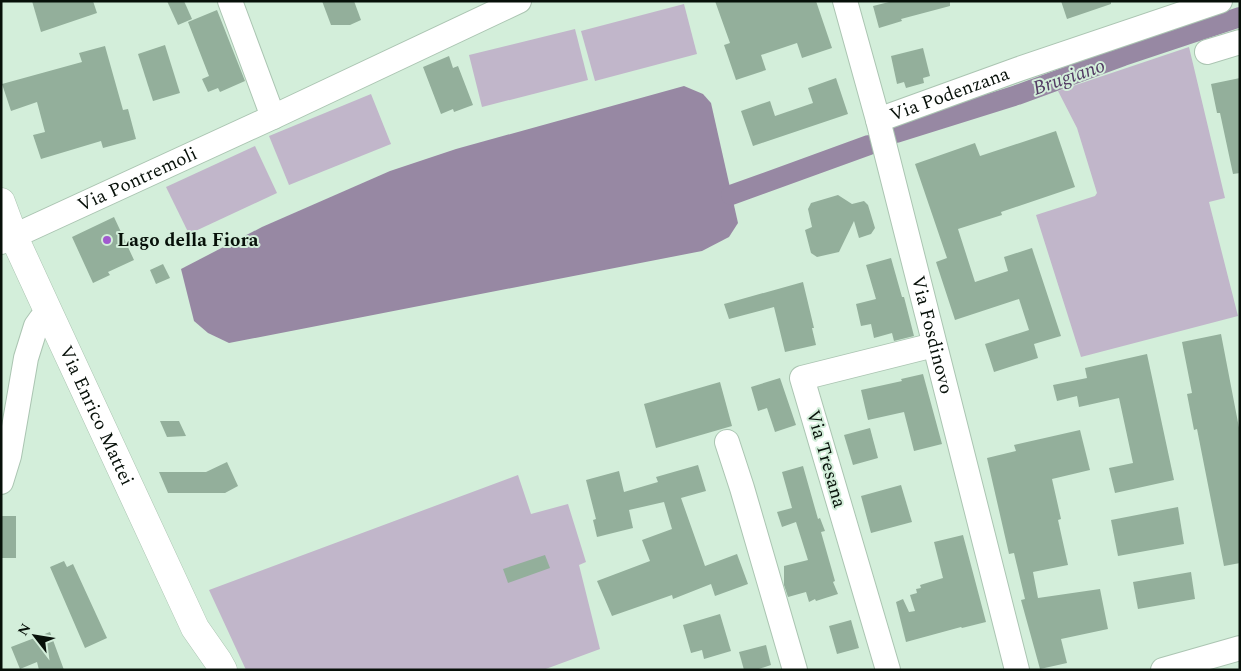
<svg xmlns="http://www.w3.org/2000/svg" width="1241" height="671" font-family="Spectral,serif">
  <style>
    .green { fill: #c1b6ca }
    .water { fill: #9788a3 }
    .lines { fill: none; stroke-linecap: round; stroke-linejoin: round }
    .canal { stroke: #9788a3; stroke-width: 20 }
    .building { fill: #93af9b }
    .minor-casing { stroke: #abc5b2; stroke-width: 26 }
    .major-casing { stroke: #abc5b2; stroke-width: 29 }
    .minor { stroke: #fff; stroke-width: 24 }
    .major { stroke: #fff; stroke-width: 28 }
    .poi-dot { fill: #a15acf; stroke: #d3eeda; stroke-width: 2 }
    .labels { text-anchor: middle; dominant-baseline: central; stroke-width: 4; stroke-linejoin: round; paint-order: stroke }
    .street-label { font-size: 19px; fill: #071009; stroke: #d3eeda }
    .poi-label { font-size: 19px; font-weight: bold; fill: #071009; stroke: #d3eeda; text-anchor: start }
    .water-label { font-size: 20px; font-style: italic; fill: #533b64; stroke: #d3eeda }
  </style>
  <rect width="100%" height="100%" fill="#d3eeda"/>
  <g class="green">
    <polygon points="684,4 697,54 595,81 581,31"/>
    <polygon points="575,29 588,80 482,107 469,55"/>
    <polygon points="1189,47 1225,198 1209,202 1238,316 1081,357 1036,215 1095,196 1097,193 1077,128 1058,91"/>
    <polygon points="371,94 391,144 289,185 269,136"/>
    <polygon points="255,146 277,193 189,234 166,187"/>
    <polygon points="518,475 531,514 568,504 586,562 579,565 600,649 543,670 246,670 209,590"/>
  </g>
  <polygon class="water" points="684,86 703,94 711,103 738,223 729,237 702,251 229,343 208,333 194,321 181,269 262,227 390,171 456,149"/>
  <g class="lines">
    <g class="canal">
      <polyline points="896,133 1017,95 1123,56 1240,17"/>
      <polyline points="731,195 869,145"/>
    </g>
  </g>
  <g class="building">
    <polygon points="32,1 93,1 97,13 41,32"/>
    <polygon points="167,1 184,1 192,19 178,25"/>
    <polygon points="322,1 354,1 361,20 350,25 331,25"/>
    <polygon points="715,1 816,1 832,48 802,58 797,43 761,55 766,70 736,80 724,45 730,43"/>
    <polygon points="893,1 950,1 950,6 901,19 902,21 879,28 873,6"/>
    <polygon points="1061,1 1111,1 1111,4 1067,19"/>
    <polygon points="217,10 245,81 220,92 218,88 208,92 202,79 209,76 188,22"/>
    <polygon points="165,45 180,93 153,101 138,54"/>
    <polygon points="105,46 123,110 128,109 136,139 103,148 101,141 41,159 33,135 45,132 37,102 11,111 2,84 82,62 79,53"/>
    <polygon points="923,48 930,76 923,78 924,83 906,88 904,82 897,84 891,56"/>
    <polygon points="449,56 453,68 458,66 473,105 454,112 453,109 441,114 423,67"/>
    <polygon points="836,78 848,114 753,146 741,111 770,101 775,116 813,103 808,88"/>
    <polygon points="1240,78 1240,173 1233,174 1220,113 1217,113 1211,84"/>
    <polygon points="1056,131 1075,187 1001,212 1002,215 958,229 975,282 1008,271 1004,257 1032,248 1061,336 1034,344 1038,358 994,372 985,344 1029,330 1019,299 955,320 936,262 947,258 915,164 975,143 980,156"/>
    <polygon points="838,195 852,204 864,201 868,205 875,228 871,234 859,238 854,221 839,252 817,257 811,253 805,230 812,227 808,209 811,203"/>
    <polygon points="114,217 134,260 108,272 110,275 93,283 72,237"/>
    <polygon points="891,258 902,297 904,297 914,336 894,341 892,333 874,338 871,324 861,326 856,304 876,299 866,265"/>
    <polygon points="163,264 170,278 156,284 150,270"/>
    <polygon points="803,282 814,328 812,328 816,345 785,352 774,307 729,319 724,304"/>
    <polygon points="1221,334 1240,433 1240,563 1224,566 1197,429 1194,430 1187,394 1192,393 1182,342"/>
    <polygon points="1147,354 1174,480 1115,493 1109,468 1133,463 1119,398 1079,407 1077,396 1057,401 1053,385 1087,378 1085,368"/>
    <polygon points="923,374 942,444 914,451 904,412 868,420 861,390 902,381 901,379"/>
    <polygon points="780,378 796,425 775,432 767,408 758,411 751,387"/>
    <polygon points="720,382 732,426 656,448 644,404"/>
    <polygon points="160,421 179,421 186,436 167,437"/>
    <polygon points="870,428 878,458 853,465 844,435"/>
    <polygon points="1080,430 1090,470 1052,479 1061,519 1058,520 1068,565 1033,572 1038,598 1100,589 1108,629 1061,639 1067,663 1040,669 1021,600 1025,599 1014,553 1009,554 987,458 1016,451 1014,445"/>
    <polygon points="227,462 238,486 225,493 168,493 159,472 206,472"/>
    <polygon points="698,465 706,491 681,498 705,566 737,554 748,584 715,596 711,584 673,599 672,595 612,616 597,581 650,561 642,540 672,529 664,502 629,510 633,528 597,537 593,520 596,519 586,480 619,471 624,492 658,482 656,477"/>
    <polygon points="803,466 818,519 820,518 825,531 821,532 835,581 833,582 838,594 816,601 815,599 809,602 806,592 788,597 784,585 784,566 808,560 796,522 782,527 777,512 792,508 782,472"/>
    <polygon points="901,485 912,522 871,533 861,496"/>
    <polygon points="1178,507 1184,544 1118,556 1111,520"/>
    <rect x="1" y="516" width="15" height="42"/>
    <polygon points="963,535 986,622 962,628 961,627 906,642 896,602 903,599 909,612 915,611 910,595 917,593 916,589 921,588 920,585 943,578 934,542"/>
    <polygon points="545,555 550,568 508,583 503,569"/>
    <polygon points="64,561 67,567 73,564 107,638 85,648 50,567"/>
    <polygon points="1191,572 1195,599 1138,609 1133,582"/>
    <polygon points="720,614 731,651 704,659 702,650 691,653 683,625"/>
    <polygon points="851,620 859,648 837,654 829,626"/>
    <polygon points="50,632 64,670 39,670 37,662 20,669 11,647"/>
    <polygon points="766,645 771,665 756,670 744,670 739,652"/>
  </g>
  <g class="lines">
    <defs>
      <g id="minor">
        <polyline points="230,1 273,117"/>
        <path id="s1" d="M845,1L878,120L1017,670"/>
        <polyline points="1207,52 1240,42"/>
        <path id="s2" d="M878,120L1019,69L1220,1"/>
        <path id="s3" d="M1,242L273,117L519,1"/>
        <polyline points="727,442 742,488 795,670"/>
        <polyline points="1,482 9,456 26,358 36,326 41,319 49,313"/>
        <polyline points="888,670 802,378 934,345"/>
        <polyline points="1163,670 1240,648"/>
      </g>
      <g id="major">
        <path id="s4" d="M1,202L14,237L49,313L195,628L218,661L223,670"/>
      </g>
    </defs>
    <use href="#minor" class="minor-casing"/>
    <use href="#major" class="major-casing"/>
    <use href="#minor" class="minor"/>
    <use href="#major" class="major"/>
  </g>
  <circle class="poi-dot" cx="107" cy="240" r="5"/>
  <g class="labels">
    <g class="street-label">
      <text stroke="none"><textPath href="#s2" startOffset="76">Via Podenzana</textPath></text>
      <text stroke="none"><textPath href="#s3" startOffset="150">Via Pontremoli</textPath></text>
      <text stroke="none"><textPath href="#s1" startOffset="345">Via Fosdinovo</textPath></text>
      <text stroke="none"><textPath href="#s4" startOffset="234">Via Enrico Mattei</textPath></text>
      <text transform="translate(826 459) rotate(74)">Via Tresana</text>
    </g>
    <g class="poi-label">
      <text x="117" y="240">Lago della Fiora</text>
    </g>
    <g class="water-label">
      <text transform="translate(1069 77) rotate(-19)">Brugiano</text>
    </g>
  </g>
  <rect width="1241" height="671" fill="none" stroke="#071009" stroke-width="5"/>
  <g transform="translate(35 636) rotate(301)" stroke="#d3eeda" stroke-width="4" paint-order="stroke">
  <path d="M0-4L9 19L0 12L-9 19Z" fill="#071009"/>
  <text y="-8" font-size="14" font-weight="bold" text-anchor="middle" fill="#071009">N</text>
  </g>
</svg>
